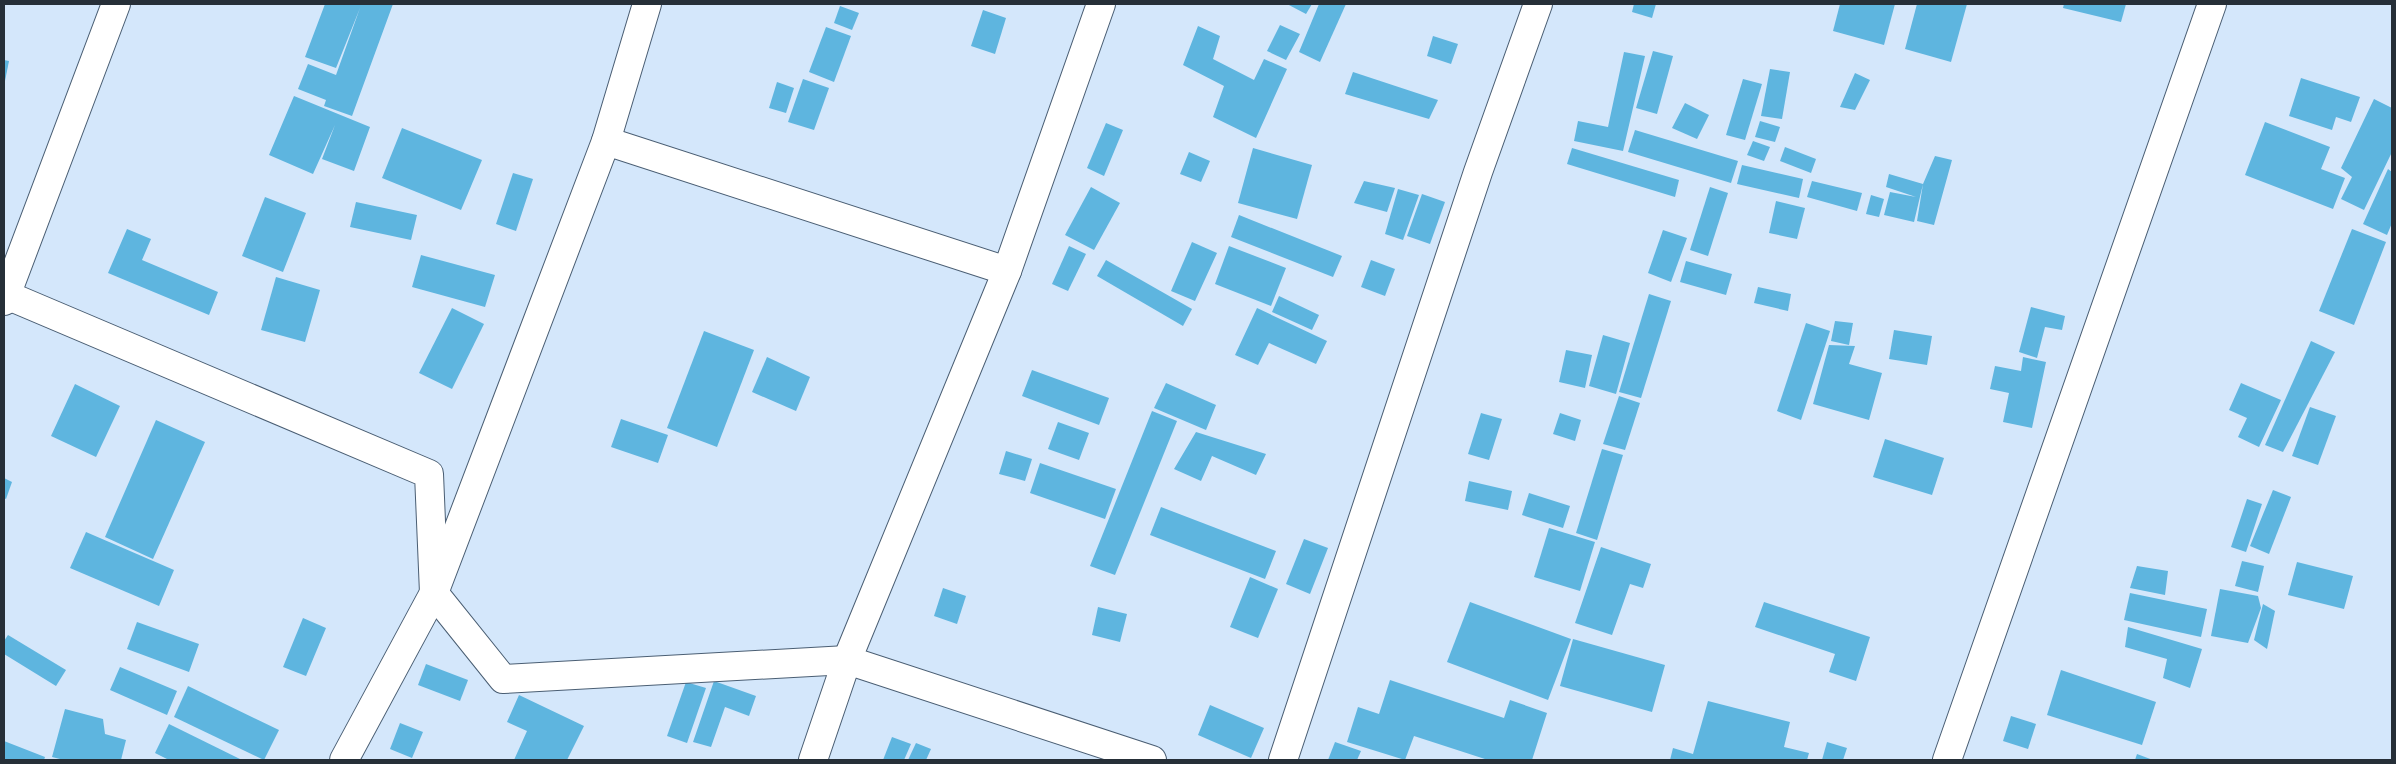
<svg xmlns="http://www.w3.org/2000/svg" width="2396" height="764" font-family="'Alegreya Sans',sans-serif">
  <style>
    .building { fill: #5eb5df }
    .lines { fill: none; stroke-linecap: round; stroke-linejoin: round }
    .street-casing { stroke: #4a5e73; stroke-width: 30 }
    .street { stroke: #fff; stroke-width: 28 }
  </style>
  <rect width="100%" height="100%" fill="#d4e7fb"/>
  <g class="building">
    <polygon points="325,4 393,4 352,116 324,106 326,100 298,89 308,64 336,75 360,8 336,68 305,57"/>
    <polygon points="1287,4 1312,4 1306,14"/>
    <polygon points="1319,4 1346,4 1320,62 1299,52"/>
    <polygon points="1634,4 1656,4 1652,18 1632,12"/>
    <polygon points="1840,4 1895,4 1884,45 1833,31"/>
    <polygon points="1917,4 1967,4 1951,62 1905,49"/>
    <polygon points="2064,4 2126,4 2121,22 2063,8"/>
    <polygon points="840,6 859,13 852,30 834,23"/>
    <polygon points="983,10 1006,18 995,54 971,46"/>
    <polygon points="1280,25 1300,34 1286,60 1267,51"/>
    <polygon points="1198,26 1220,36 1213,59 1254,80 1264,59 1287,69 1256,138 1213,117 1224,86 1183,65"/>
    <polygon points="826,27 851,36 834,82 809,72"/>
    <polygon points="1433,36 1458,44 1451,64 1427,56"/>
    <polygon points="1653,51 1673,56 1657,114 1636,108"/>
    <polygon points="1624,52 1645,56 1623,151 1574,141 1578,121 1608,127"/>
    <polygon points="4,60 9,61 5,81 4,81"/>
    <polygon points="1770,69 1790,72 1782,119 1761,116"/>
    <polygon points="1353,72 1438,100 1429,119 1345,94"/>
    <polygon points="1855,73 1870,80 1855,110 1840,107"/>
    <polygon points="2301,78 2360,97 2351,122 2336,117 2332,130 2289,116"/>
    <polygon points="803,79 829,88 814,130 788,122"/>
    <polygon points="1743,79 1762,84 1745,140 1726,135"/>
    <polygon points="777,82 794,88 786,113 769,108"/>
    <polygon points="294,96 370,127 354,171 322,159 335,125 313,174 269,155"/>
    <polygon points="2374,99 2392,108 2392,152 2364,210 2341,199 2352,177 2341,168"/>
    <polygon points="1685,103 1709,115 1697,139 1672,128"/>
    <polygon points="1760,121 1780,127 1775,142 1755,137"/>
    <polygon points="2265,122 2330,147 2321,169 2345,178 2333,209 2245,175"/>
    <polygon points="1106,123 1123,130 1104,176 1087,168"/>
    <polygon points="402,128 482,160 461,210 382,178"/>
    <polygon points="1635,130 1738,161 1731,183 1628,152"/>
    <polygon points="1753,141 1770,147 1764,161 1747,155"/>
    <polygon points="1785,147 1816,159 1811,173 1780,161"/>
    <polygon points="1253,148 1312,165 1297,219 1238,203"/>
    <polygon points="1572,148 1679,180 1675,197 1567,164"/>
    <polygon points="1189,152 1210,161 1201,182 1180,174"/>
    <polygon points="1935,156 1952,160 1934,225 1917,221 1923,184 1914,222 1884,215 1890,192 1916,197 1886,187 1889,174 1923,184"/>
    <polygon points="1742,165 1803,179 1799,198 1737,184"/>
    <polygon points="2388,169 2392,172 2392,223 2387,235 2363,224"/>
    <polygon points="513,173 533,179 516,231 496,224"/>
    <polygon points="1364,181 1395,188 1387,212 1354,203"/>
    <polygon points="1812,181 1862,193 1857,211 1807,197"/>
    <polygon points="1091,187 1120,203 1094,250 1065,235"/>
    <polygon points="1710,187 1728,193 1708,256 1690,250"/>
    <polygon points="1398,189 1419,195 1403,240 1385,234"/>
    <polygon points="1422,194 1445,202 1430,244 1407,236"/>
    <polygon points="1871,195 1884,199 1879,217 1866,214"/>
    <polygon points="265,197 306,213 283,272 242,256"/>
    <polygon points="1776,201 1805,208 1797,239 1769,233"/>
    <polygon points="356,202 417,215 411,240 350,227"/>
    <polygon points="1239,215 1342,256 1333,277 1231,237"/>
    <polygon points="127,229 151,239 142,260 218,292 209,315 108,273"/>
    <polygon points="2352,229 2386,242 2354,325 2319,311"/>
    <polygon points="1663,230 1687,238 1671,282 1648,273"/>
    <polygon points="1192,242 1217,253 1195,301 1171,291"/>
    <polygon points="1069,246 1086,254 1068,291 1052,284"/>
    <polygon points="1229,246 1286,268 1271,306 1215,284"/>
    <polygon points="421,255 495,275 485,307 412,287"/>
    <polygon points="1106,260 1192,309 1183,326 1097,276"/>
    <polygon points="1371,260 1395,269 1385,296 1361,287"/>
    <polygon points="1686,261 1732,274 1726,295 1680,282"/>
    <polygon points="276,277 320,290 305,342 261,330"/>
    <polygon points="1758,287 1791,294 1788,311 1754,303"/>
    <polygon points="1649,294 1671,301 1641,398 1619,392"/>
    <polygon points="1279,296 1319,315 1312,330 1272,312"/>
    <polygon points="2031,307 2065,316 2062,330 2045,327 2037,358 2019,352"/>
    <polygon points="452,308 484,324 452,389 419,373"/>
    <polygon points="1257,308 1327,341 1316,364 1269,343 1258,365 1235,355"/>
    <polygon points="1835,321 1853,323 1849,345 1831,341"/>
    <polygon points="1806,323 1830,331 1801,420 1777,411"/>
    <polygon points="1894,330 1932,336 1927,365 1889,359"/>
    <polygon points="704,331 754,350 717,447 667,428"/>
    <polygon points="1603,335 1630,343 1616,394 1589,386"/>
    <polygon points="2311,341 2335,352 2283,452 2265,445"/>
    <polygon points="1829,345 1855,346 1849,364 1882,373 1869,420 1813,404"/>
    <polygon points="1566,350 1592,355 1585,388 1559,382"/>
    <polygon points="767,357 810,377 796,411 752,392"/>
    <polygon points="2023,357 2046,362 2032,428 2003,422 2009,393 1990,389 1995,366 2021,371"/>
    <polygon points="1032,370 1109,398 1099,425 1022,396"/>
    <polygon points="1166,383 1216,405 1206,430 1154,408"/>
    <polygon points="2241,383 2281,400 2259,447 2238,437 2247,418 2229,410"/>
    <polygon points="75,384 120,406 96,457 51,436"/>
    <polygon points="1619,396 1640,403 1625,450 1603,444"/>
    <polygon points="2310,407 2336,416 2318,465 2292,456"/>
    <polygon points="1152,411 1177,421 1115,575 1090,566"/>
    <polygon points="1481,413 1502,419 1489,460 1468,454"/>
    <polygon points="1560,413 1581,420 1575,441 1553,434"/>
    <polygon points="621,419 668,435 658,463 611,447"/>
    <polygon points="156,420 205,442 153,559 105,537"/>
    <polygon points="1058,422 1089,433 1079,460 1048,449"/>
    <polygon points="1196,432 1266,454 1256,475 1212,456 1201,481 1174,469"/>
    <polygon points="1885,439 1944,458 1932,495 1873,477"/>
    <polygon points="1602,449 1623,455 1597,540 1576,533"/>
    <polygon points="1006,451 1032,459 1025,481 999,474"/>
    <polygon points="1040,463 1116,489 1105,519 1030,493"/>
    <polygon points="4,478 12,482 6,499 4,498"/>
    <polygon points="1469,481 1512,491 1508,510 1465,501"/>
    <polygon points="2273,490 2291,497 2269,554 2250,546"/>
    <polygon points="1529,493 1570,506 1563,528 1522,515"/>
    <polygon points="2247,499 2262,504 2246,552 2231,547"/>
    <polygon points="1161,507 1276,551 1265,579 1150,535"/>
    <polygon points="1549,528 1595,542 1580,591 1534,577"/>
    <polygon points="86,532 174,570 159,606 70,568"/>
    <polygon points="1304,539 1328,548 1310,594 1286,584"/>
    <polygon points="1601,547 1651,564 1643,588 1630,584 1612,635 1575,623"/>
    <polygon points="2242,561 2264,566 2258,592 2235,586"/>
    <polygon points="2297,562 2353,576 2344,609 2288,595"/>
    <polygon points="2137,566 2168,571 2165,595 2130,588"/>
    <polygon points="1250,577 1278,589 1258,638 1230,627"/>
    <polygon points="943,588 966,596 957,624 934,616"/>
    <polygon points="2220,589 2258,596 2261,608 2248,643 2211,636"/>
    <polygon points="2130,593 2207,609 2201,637 2124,620"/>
    <polygon points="1470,602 1571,639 1548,700 1447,662"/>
    <polygon points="1764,602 1870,637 1856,681 1829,672 1835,654 1755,627"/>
    <polygon points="2263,604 2275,611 2267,649 2254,640"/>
    <polygon points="1098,607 1127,614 1120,642 1092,635"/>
    <polygon points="303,618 326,628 306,676 283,667"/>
    <polygon points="137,622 199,644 189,672 127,649"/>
    <polygon points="2128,627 2202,649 2190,688 2163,678 2167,659 2125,647"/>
    <polygon points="8,635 66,670 56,686 4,654 4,641"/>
    <polygon points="1573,639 1665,665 1652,712 1560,686"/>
    <polygon points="426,664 468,680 460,701 418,685"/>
    <polygon points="120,667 177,691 167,715 110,690"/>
    <polygon points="2061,670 2156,702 2142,745 2047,715"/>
    <polygon points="1390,680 1504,718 1510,700 1547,713 1532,760 1488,760 1414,736 1405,760 1347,742 1358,707 1379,714"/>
    <polygon points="714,681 756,696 749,716 725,707 711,747 693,742"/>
    <polygon points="686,682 706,688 687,743 667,736"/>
    <polygon points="188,686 279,730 264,760 174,717"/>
    <polygon points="519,695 584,726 567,760 514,760 527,731 507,722"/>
    <polygon points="1708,701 1790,722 1784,747 1809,753 1807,760 1670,760 1673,748 1693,754"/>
    <polygon points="1210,705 1264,728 1251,758 1198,735"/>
    <polygon points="65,709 103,719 105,734 126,740 121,760 64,760 52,757"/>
    <polygon points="2011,716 2036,724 2028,749 2003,741"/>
    <polygon points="400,723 423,732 412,758 390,749"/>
    <polygon points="169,724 242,760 169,760 155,753"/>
    <polygon points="892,737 911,744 904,760 883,760"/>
    <polygon points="4,741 45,757 44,760 4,760"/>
    <polygon points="1335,742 1361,751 1357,760 1328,760"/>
    <polygon points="1827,742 1847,748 1843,760 1822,760"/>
    <polygon points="916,743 931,749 926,760 908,760"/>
    <polygon points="2137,754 2153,760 2135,760"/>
  </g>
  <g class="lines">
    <defs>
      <g id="street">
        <polyline points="606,141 1007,271"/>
        <polyline points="4,294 429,474 434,593 503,679 847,660 1152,760"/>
        <polyline points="4,301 116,4"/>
        <polyline points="344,760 434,593 606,141 647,4"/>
        <polyline points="813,760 847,660 1007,271 1101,4"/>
        <polyline points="1283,760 1478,172 1538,4"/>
        <polyline points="1947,760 2212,4"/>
      </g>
    </defs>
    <use href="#street" class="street-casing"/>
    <use href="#street" class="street"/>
  </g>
  <rect width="2396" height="764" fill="none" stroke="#262f38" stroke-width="10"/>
</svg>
